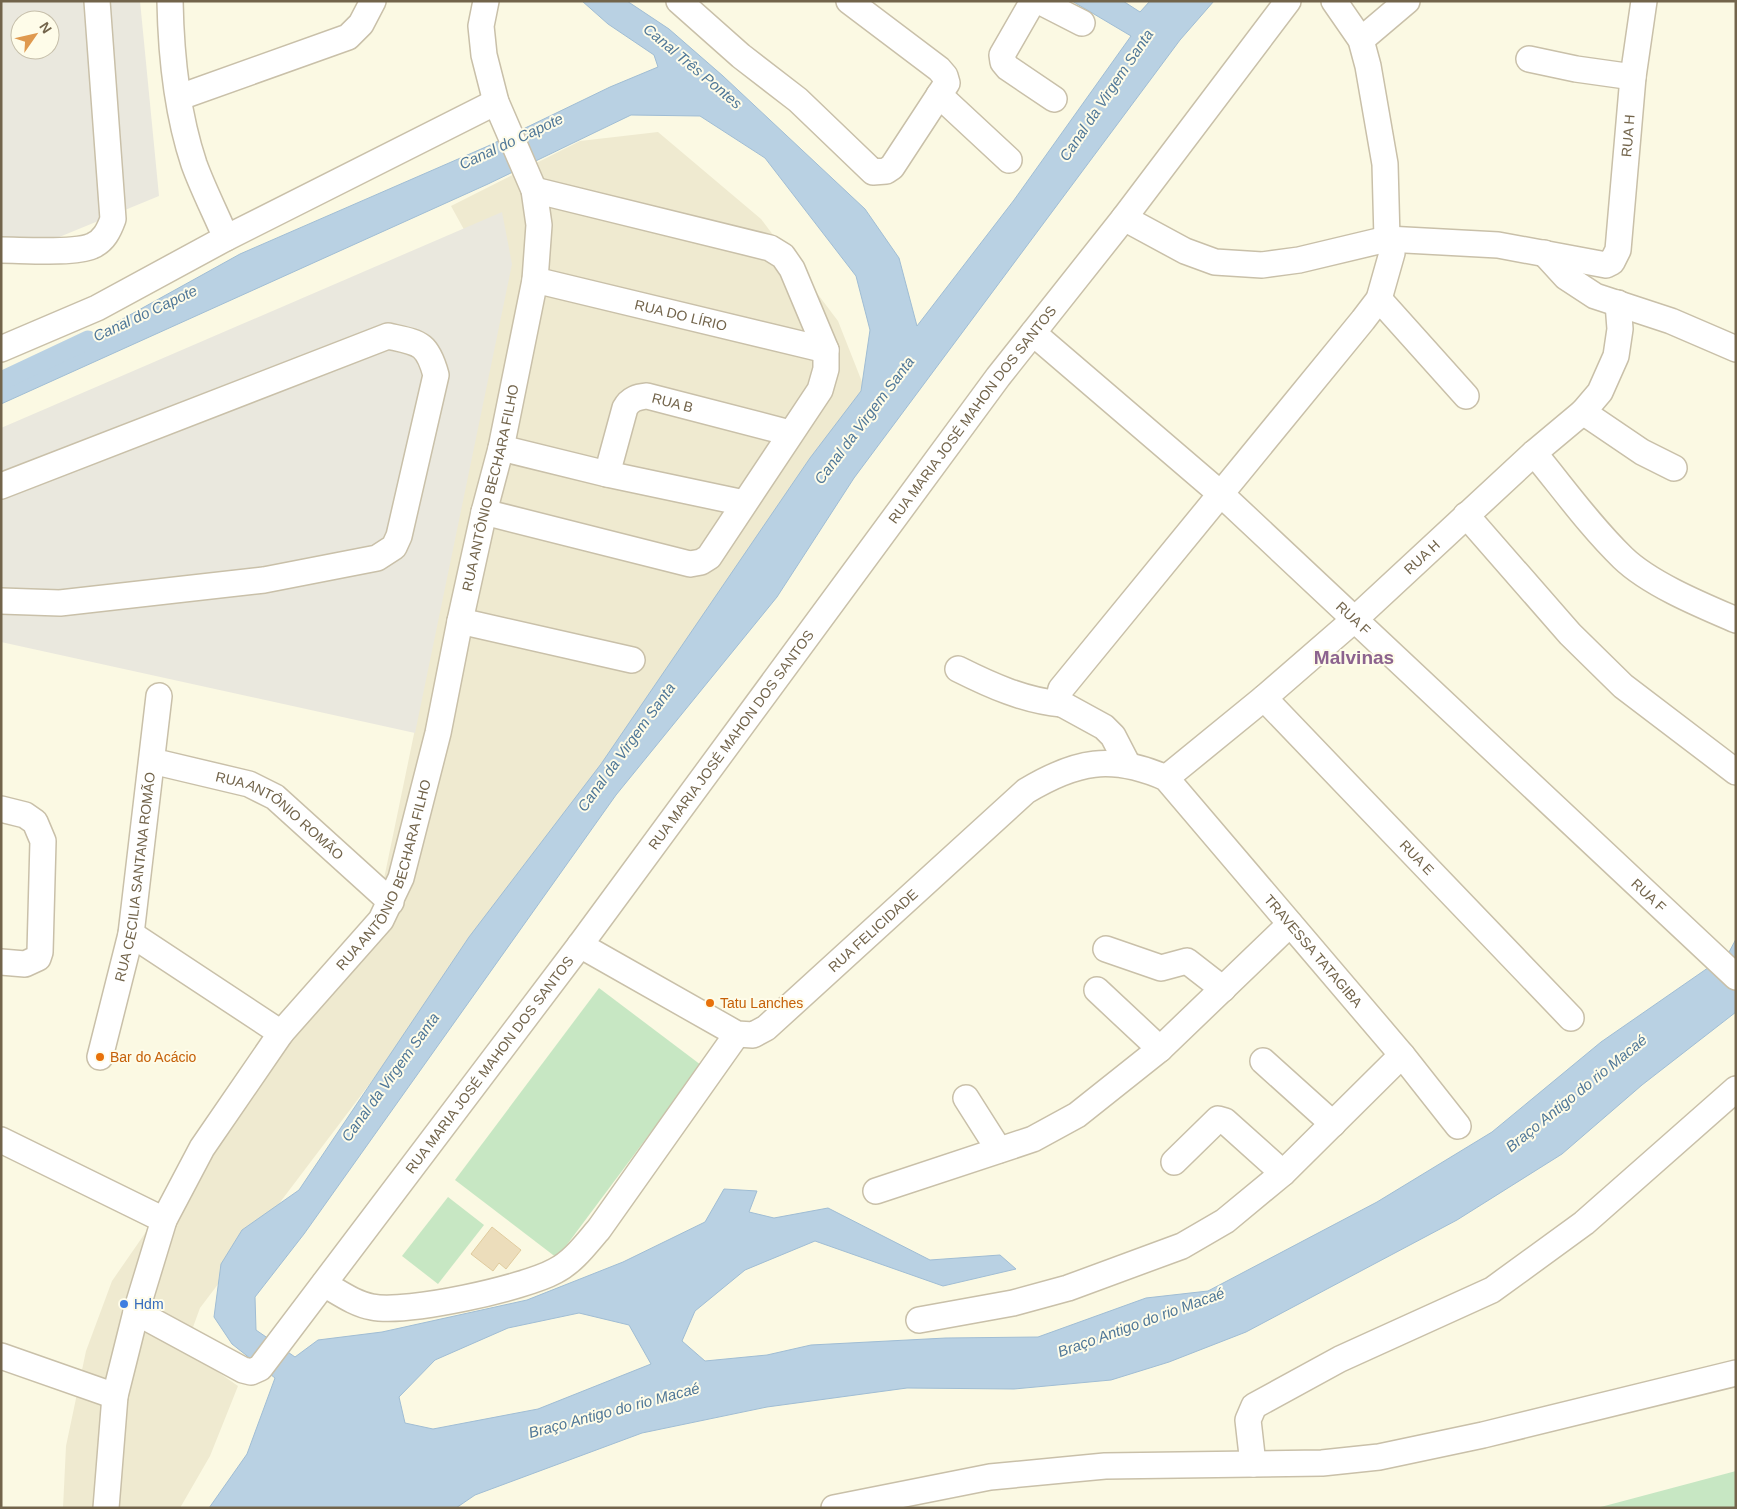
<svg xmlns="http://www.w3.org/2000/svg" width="1737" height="1509" font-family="Helvetica,sans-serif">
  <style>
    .residential { fill: #efead0 }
    .industrial { fill: #eae8de; fill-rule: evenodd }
    .green { fill: #c7e7c3 }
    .water { fill: #b9d1e3; stroke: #a0bdd4; fill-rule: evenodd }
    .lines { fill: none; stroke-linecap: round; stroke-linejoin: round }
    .canal { stroke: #b9d1e3; stroke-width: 19 }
    .building { fill: #ecddbb; stroke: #e0cb9e }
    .minor-casing { stroke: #c9c0a9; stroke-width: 28 }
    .minor { stroke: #fff; stroke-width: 25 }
    .food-dot { fill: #e8710a; stroke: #fefce9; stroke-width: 2 }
    .shop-dot { fill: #3f7fe0; stroke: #fefce9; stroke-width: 2 }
    .labels { text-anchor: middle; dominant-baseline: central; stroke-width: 4; stroke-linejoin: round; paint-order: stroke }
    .street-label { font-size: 14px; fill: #72644b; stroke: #fefce9 }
    .food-label { font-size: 14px; fill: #c56008; stroke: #fefce9; text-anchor: start }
    .shop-label { font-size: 14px; fill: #366cbe; stroke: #fefce9; text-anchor: start }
    .water-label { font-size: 15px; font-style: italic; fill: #4f7798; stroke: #fefce9 }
    .district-label { font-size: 19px; font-weight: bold; fill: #8c638e; stroke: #fefce9 }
  </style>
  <rect width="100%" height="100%" fill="#fbf9e3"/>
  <polygon class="residential" points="658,132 761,219 838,321 866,392 645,720 200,1308 185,1349 238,1386 210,1456 180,1508 63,1508 66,1446 86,1351 112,1281 240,1096 355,961 380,898 471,459 501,297 451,206 580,141"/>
  <g class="industrial">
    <path d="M1,1H140L159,196L1,261ZM20,20H50V50H20Z"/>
    <polygon points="502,212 512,264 415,733 1,642 1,428"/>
  </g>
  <g class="green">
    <polygon points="599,988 701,1065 557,1258 455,1180"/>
    <polygon points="448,1197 484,1225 438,1284 402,1256"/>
    <polygon points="1736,1471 1736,1508 1597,1508"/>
  </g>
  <path class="water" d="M582,1H627L669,29L723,76L865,209L899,258L917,326L1014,200L1131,36L1072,1H1123L1140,12L1150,1H1214L1180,40L854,478L777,597L616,795L304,1234L255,1297L256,1330L295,1357L318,1340L382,1332L527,1300L623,1262L705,1222L724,1189L757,1191L749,1212L774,1218L828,1208L930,1260L1000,1255L1016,1269L943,1286L815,1241L745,1270L695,1311L682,1341L705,1361L767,1355L811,1345L946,1338L1038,1337L1146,1298L1208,1291L1377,1202L1492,1132L1601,1042L1728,954L1736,939V1012L1642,1085L1562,1154L1457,1220L1246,1332L1169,1362L1111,1380L1014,1389L907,1388L767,1407L642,1433L475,1495L456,1508H209L247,1454L275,1378L232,1344L214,1317L221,1264L242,1230L299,1190L469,937L601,764L810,458L861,391L870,330L856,276L765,158L700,116L631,115L488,184L1,404V382L52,358L240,254L488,146L610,87L658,67L654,55L608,24ZM579,1313L629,1325L651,1364L538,1409L433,1429L405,1423L399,1397L435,1360L508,1328Z"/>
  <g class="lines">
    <polyline class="canal" points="1,381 88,340"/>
  </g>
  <polygon class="building" points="492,1227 521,1250 506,1269 499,1263 493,1271 471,1254"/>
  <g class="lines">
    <defs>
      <g id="minor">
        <path d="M170,1C171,55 177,113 194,164C203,189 216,214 226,238"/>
        <polyline points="679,1 741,56 798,100 873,172 886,171 892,167 947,83 945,76 939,69 849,1"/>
        <polyline points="1033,1 1002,55 1003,62 1008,68 1054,99"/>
        <polyline points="1039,1 1082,23"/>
        <polyline points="1361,40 1407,1"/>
        <polyline points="1529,59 1576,69 1633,77"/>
        <polyline points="939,95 1009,160"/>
        <polyline points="180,97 348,37 361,24 373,1"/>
        <path id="s1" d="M1124,218L1185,251L1215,262L1262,265L1299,260L1387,239L1498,245L1606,265L1612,262L1618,250L1633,77L1644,1"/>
        <path d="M1,250C23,250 74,254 92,246C104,241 109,230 113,219L97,1"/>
        <polyline points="1544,253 1566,277 1595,296 1671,321 1736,349"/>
        <path id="s2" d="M535,280L826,350"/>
        <polyline points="1379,299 1466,396"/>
        <path id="s3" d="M1033,333L1222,495L1736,977"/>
        <polyline points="1,349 97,308 226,238 496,102"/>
        <polyline points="1583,412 1642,452 1674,468"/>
        <polyline points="501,448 607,474 744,503"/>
        <path d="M1534,453C1563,488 1590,526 1623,558C1650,584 1701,605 1736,620"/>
        <path id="s4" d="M607,474L625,408C630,399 637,397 647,396L790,433"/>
        <path d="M1,486L388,336C419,343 427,342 436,375L399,536L394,547L377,558L264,580L60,603L1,601"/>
        <polyline points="484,512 690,564 701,562 709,557 820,390 826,369 826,350 792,269 783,256 770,248 534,190"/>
        <polyline points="1466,515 1570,634 1623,686 1736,772"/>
        <polyline points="460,621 632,660"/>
        <path d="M958,669C990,685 1025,701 1062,704"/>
        <path id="s5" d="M1264,698L1571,1018"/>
        <path id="s6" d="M152,761L249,784L275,797L391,902"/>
        <polyline points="1128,765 1113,736 1104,727 1062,704 1059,697 1061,689 1363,320 1379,299 1392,253 1387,239 1385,164 1368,66 1361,40 1334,1"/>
        <path id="s7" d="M1166,778L1264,698L1355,619L1534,453L1583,412L1600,392L1616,356L1620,329L1618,303"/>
        <polyline points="1,809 25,815 35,822 43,841 40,952 38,958 25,964 1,962"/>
        <polyline points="131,934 281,1033"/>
        <path id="s8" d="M580,945L737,1034L753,1035L766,1028L1026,791C1076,761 1111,754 1166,778L1402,1055L1458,1126"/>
        <polyline points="1106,949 1161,968 1187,961 1223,989"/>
        <polyline points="1097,990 1160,1049"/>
        <path id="s9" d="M100,1057L131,934L159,696"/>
        <polyline points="1263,1061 1333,1124"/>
        <polyline points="966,1098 999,1150"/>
        <polyline points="1,1140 164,1220"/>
        <polyline points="1174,1162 1218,1119 1225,1121 1283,1173"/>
        <polyline points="876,1191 1033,1139 1077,1115 1160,1049 1290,924"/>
        <path d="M324,1284C340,1293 355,1304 372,1307C407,1314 524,1288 555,1271C573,1262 586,1244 599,1229L737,1034"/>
        <path id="s10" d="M136,1312L243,1370L251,1372L260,1368L580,945L998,377L1124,218L1288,1"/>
        <polyline points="919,1320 1013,1303 1068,1288 1182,1246 1225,1221 1283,1173 1402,1055"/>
        <polyline points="1,1356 115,1396"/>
        <polyline points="1253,1464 1248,1420 1254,1406 1340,1359 1492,1290 1584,1223 1736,1089"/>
        <path id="s11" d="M106,1508L115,1396L136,1312L164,1220L202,1148L281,1033L381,920L401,878L438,733L460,621L484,512L501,448L535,280L539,225L534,190L496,102L484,55L481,26L486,1"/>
        <polyline points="834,1508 990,1477 1105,1466 1322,1463 1379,1457 1483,1435 1736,1373"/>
      </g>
    </defs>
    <use href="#minor" class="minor-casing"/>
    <use href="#minor" class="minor"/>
  </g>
  <g class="food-dot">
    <circle cx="710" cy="1003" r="5"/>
    <circle cx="100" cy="1057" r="5"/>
  </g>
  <circle class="shop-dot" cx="124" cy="1304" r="5"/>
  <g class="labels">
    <g class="street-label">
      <text stroke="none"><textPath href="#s1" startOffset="632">RUA H</textPath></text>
      <text stroke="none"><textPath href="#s2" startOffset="150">RUA DO LÍRIO</textPath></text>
      <text stroke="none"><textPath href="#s4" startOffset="121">RUA B</textPath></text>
      <text stroke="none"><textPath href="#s10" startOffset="1330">RUA MARIA JOSÉ MAHON DOS SANTOS</textPath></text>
      <text stroke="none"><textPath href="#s11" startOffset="1114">RUA ANTÔNIO BECHARA FILHO</textPath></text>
      <text stroke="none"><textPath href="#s7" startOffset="338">RUA H</textPath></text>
      <text stroke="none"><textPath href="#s3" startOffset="429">RUA F</textPath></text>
      <text stroke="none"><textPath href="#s10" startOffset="925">RUA MARIA JOSÉ MAHON DOS SANTOS</textPath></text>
      <text stroke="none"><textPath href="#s6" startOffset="142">RUA ANTÔNIO ROMÃO</textPath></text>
      <text stroke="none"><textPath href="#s5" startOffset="221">RUA E</textPath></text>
      <text stroke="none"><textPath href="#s11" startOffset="709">RUA ANTÔNIO BECHARA FILHO</textPath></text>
      <text stroke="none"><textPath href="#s9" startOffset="184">RUA CECILIA SANTANA ROMÃO</textPath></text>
      <text stroke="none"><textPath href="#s3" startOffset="834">RUA F</textPath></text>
      <text stroke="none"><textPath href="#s8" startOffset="356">RUA FELICIDADE</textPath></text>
      <text stroke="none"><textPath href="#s8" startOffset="938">TRAVESSA TATAGIBA</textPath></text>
      <text stroke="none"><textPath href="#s10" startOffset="520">RUA MARIA JOSÉ MAHON DOS SANTOS</textPath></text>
    </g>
    <g class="food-label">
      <text x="720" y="1003">Tatu Lanches</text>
      <text x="110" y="1057">Bar do Acácio</text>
    </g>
    <g class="shop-label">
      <text x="134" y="1304">Hdm</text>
    </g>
    <g class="water-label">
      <text transform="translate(693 66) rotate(40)">Canal Três Pontes</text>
      <text transform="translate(1106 95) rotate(-56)">Canal da Virgem Santa</text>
      <text transform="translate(511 141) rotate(-25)">Canal do Capote</text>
      <text transform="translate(145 313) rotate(-25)">Canal do Capote</text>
      <text transform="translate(864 420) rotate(-53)">Canal da Virgem Santa</text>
      <text transform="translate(626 747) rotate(-54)">Canal da Virgem Santa</text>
      <text transform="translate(390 1077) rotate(-54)">Canal da Virgem Santa</text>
      <text transform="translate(1576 1093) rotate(-39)">Braço Antigo do rio Macaé</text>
      <text transform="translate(1141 1322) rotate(-20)">Braço Antigo do rio Macaé</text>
      <text transform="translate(614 1410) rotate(-15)">Braço Antigo do rio Macaé</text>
    </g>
    <g class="district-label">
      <text x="1354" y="657">Malvinas</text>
    </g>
  </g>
  <rect width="1737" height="1509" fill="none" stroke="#72644b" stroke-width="5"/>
  <g transform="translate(35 35) rotate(56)"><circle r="24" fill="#fefce9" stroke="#c6bfaa"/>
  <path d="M0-4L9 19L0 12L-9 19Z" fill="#df994f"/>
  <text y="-8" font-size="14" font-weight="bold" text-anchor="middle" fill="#72644b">N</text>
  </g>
</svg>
